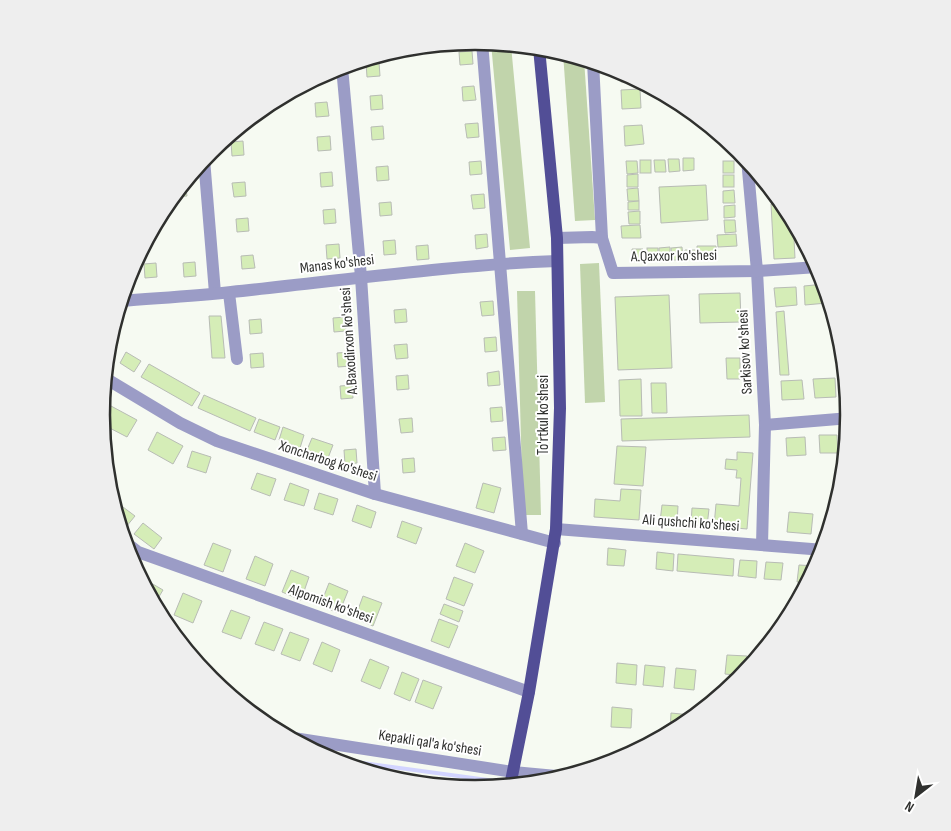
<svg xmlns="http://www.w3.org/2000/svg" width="951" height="831" font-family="'Sofia Sans Condensed',sans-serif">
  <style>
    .green { fill: #c1d4ab }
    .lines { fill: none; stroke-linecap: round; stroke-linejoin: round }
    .stream { stroke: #d2d4ff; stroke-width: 4 }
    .building { fill: #d5edb7; stroke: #b8bcb5 }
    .minor { stroke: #9b9cc6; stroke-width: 12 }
    .major { stroke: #524e96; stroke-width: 12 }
    .labels { text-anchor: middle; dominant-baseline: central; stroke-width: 4; stroke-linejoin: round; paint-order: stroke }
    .street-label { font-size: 15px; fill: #2f302e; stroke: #fff }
    .rim { fill: none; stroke: #2f302e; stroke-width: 2.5 }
  </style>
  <rect width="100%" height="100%" fill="#f6faf2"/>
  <g class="green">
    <polygon points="491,43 511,45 530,248 510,250"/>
    <polygon points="563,53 584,59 595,220 575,221"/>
    <polygon points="599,263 605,402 585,403 580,264"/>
    <polygon points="517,291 535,291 541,515 523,515"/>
  </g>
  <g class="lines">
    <polyline class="stream" points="326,758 524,785"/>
  </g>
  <g class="building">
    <polygon points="472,51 473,64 460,65 459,52"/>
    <polygon points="379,62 380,76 367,77 366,63"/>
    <polygon points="620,70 639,81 621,82"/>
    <polygon points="474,86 476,100 463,101 462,87"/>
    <polygon points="640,89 641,108 622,109 621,90"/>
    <polygon points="382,95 383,109 371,110 370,96"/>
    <polygon points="327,102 329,116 316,117 315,103"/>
    <polygon points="478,123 479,137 467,138 465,124"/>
    <polygon points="642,125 644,144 625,146 624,126"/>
    <polygon points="383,126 384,139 372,140 371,127"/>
    <polygon points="714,129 726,140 715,140"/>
    <polygon points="330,136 331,150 318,151 317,137"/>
    <polygon points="243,141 244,155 232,156 231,142"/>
    <polygon points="683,158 694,158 694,170 683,171"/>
    <polygon points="668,159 679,159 680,171 669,172"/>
    <rect x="640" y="160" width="11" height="13"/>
    <polygon points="654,160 665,160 666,172 655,172"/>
    <polygon points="481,161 482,174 470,175 469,162"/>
    <polygon points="626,161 637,161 638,173 627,174"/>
    <rect x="723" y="161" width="11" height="12"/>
    <polygon points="388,166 389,180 377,181 376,167"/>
    <polygon points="332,172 333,186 321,187 320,173"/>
    <polygon points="638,174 638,187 627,187 627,175"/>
    <rect x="723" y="175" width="11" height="12"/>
    <polygon points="185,182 187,196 174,197 174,196"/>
    <polygon points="245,182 246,196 234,197 232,183"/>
    <polygon points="706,185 708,220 661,223 659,187"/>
    <polygon points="638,188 639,201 628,201 627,189"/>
    <polygon points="734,190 735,203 723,203 723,191"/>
    <polygon points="484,194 485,208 473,209 471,195"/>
    <polygon points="639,201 639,210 628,210 628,202"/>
    <polygon points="391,202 392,215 380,216 379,203"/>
    <polygon points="783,203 793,219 795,258 774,259 771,204"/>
    <polygon points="735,205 735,217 724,218 724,206"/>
    <polygon points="335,209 336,223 324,224 323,210"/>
    <polygon points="640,211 640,224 629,224 628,212"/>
    <polygon points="248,218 249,231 237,232 236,219"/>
    <polygon points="724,220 735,220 736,232 725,233"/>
    <polygon points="640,225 641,238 622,238 621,226"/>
    <polygon points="487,234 488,247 476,249 475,235"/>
    <polygon points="736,234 737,246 718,247 717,235"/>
    <polygon points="395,240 396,254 384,255 383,241"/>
    <polygon points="339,244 340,258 327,259 326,245"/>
    <polygon points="428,245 429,259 417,260 416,246"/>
    <polygon points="697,246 716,246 716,258 698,259"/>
    <polygon points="670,247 670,260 659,260 659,248"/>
    <polygon points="682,247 683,260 672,260 671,248"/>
    <rect x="647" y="248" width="11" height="13"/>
    <polygon points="632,249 643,249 644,261 633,261"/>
    <polygon points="685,250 696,250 697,259 685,260"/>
    <polygon points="253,255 255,268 242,269 241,256"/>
    <polygon points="195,262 196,276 184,277 183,263"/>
    <polygon points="156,263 157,277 145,278 144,264"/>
    <polygon points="825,284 827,303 805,305 804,286"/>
    <polygon points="796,287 797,305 776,307 774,288"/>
    <polygon points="740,293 741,322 700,323 699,294"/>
    <polygon points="669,295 672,368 618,370 615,297"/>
    <polygon points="493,301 494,315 482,316 480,302"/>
    <polygon points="406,309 407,322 395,323 394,310"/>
    <polygon points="784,311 789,375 780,375 776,312"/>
    <polygon points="209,316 221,316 225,358 212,358"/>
    <polygon points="345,317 346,331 334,332 333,318"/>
    <polygon points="261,319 262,333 250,334 249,320"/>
    <polygon points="496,337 497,351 485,352 484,338"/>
    <polygon points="109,342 117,347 110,358 107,356"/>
    <polygon points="407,344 408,358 396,359 394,345"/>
    <polygon points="126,352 141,361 134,372 120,363"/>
    <polygon points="350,352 351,366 338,367 337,353"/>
    <polygon points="263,353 264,367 251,368 250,354"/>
    <polygon points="726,358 740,358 740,379 727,379"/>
    <polygon points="149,364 200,393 192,406 141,377"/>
    <polygon points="499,371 500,385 488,386 487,373"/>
    <polygon points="408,375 409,389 397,390 396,376"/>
    <polygon points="846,377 848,396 840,397 838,378"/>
    <polygon points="835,378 836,397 815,398 813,379"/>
    <polygon points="641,379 642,416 620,416 619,380"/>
    <polygon points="802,380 804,399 782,400 781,381"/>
    <polygon points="651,383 666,383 667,413 652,413"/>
    <polygon points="352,385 353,398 341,399 340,386"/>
    <polygon points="204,395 256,418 250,431 198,408"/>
    <polygon points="111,406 137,420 127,437 102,424"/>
    <polygon points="502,407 503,421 491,422 490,408"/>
    <polygon points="749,415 750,437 622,441 621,419"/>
    <polygon points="412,418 413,432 401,433 399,419"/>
    <polygon points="259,419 280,427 275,440 254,432"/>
    <polygon points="283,427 304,435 300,448 279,440"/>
    <polygon points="157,432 183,446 173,464 148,450"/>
    <polygon points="845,434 848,434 846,452 845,452"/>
    <polygon points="819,435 837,435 838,453 820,453"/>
    <polygon points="505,437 506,450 493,451 492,438"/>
    <polygon points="805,437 806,455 787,456 786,438"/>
    <polygon points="312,438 333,445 328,458 307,450"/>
    <polygon points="617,446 646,447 643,486 614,484"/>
    <polygon points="356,449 357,463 345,464 344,450"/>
    <polygon points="192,451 211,457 206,473 187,467"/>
    <polygon points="737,452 753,453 747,529 714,526 716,504 739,506 741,478 736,478 737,470 725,469 726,459 737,460"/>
    <polygon points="414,458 415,472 403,473 402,459"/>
    <polygon points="257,473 276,479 270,496 251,489"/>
    <polygon points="290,483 309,490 304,506 284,500"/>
    <polygon points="483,483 501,488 494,513 476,508"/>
    <polygon points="621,489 641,490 639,520 594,517 595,499 620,501"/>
    <polygon points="319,493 338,499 333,515 314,509"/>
    <polygon points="115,501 135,516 126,527 118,520 113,504"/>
    <polygon points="357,505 376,512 371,528 352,521"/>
    <polygon points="662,505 678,506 677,524 660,522"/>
    <polygon points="692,508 709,509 707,526 691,525"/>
    <polygon points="789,512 813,514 811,534 787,532"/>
    <polygon points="402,521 422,528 416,544 397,537"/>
    <polygon points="143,523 162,538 154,549 134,534"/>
    <polygon points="213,543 231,550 223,572 204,565"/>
    <polygon points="465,543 484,551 475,573 456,566"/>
    <polygon points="608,548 626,550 624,566 607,565"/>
    <polygon points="657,552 674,554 673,571 656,569"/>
    <polygon points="678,554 734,559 733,576 677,571"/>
    <polygon points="255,556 273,564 265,586 246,579"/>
    <polygon points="740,560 757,561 756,578 738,576"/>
    <polygon points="766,562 783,563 781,580 764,579"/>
    <polygon points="799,565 816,566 808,583 797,582"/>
    <polygon points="291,570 309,577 301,600 282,592"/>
    <polygon points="139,576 163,590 154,605"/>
    <polygon points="454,577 473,584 464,606 446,599"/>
    <polygon points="329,583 348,591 339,613 320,606"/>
    <polygon points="183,593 202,601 193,623 174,615"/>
    <polygon points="363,596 382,603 373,626 355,618"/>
    <polygon points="444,604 463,611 459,622 440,614"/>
    <polygon points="231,610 250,617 241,639 222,632"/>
    <polygon points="439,619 458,626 449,648 431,641"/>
    <polygon points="264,622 283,629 274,651 255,644"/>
    <polygon points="290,632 309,639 300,661 281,654"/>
    <polygon points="322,642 340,650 332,672 313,664"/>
    <polygon points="727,655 747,656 745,674 744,676 725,674"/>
    <polygon points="370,659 389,667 380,689 361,681"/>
    <polygon points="617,663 637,665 636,685 616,683"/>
    <polygon points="645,665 665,667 663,687 643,685"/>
    <polygon points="676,668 696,670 694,690 674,688"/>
    <polygon points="402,672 419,679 410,701 394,694"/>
    <polygon points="423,680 442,687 433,709 415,702"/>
    <polygon points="612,707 632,709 631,728 611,727"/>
    <polygon points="671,713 691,715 690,721 683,727 670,733"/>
  </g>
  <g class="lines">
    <g class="minor">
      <polyline points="482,42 522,534"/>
      <polyline points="593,62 602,238"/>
      <polyline points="342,67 361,277 375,494"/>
      <polyline points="204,159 215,293"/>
      <polyline points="747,159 757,271 765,425 762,545"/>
      <polyline points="557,238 592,237 602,238 613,273 757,271 818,267"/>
      <polyline points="229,293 237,359"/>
      <path d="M121,301C158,298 195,296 231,292C340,281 448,265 557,261"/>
      <polyline points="105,378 180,423 217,441 375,494 555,543"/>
      <polyline points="765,425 850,418"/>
      <polyline points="556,529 824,550"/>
      <polyline points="124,541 138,552 529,692"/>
      <polyline points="287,737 513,772 567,777"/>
    </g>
    <polyline class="major" points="510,786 529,692 556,529 560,408 557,238 539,48"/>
  </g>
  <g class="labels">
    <g class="street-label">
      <text transform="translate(674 256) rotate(-1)">A.Qaxxor ko'shesi</text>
      <text transform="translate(337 264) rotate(-7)">Manas ko'shesi</text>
      <text transform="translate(349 341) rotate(-94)">A.Baxodirxon ko'shesi</text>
      <text transform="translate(745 352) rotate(-93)">Sarkisov ko'shesi</text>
      <text transform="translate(543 415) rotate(-90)">To'rtkul ko'shesi</text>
      <text transform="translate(328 461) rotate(18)">Xoncharbog ko'shesi</text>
      <text transform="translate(691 523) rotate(4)">Ali qushchi ko'shesi</text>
      <text transform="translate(331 604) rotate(20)">Alpomish ko'shesi</text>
      <text transform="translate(430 743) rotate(9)">Kepakli qal'a ko'shesi</text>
    </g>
  </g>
  <path d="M0 0H951V831H0ZM110 415a365 365 0 1 1 730 0a365 365 0 1 1-730 0Z" fill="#eee" fill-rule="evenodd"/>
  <path class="rim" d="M110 415a365 365 0 1 1 730 0a365 365 0 1 1-730 0Z"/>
  <g transform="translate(916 796) rotate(211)" stroke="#ffffff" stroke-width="4" paint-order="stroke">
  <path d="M0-4L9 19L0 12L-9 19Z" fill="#2f302e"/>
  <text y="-8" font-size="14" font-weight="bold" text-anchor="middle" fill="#2f302e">N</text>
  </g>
</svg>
